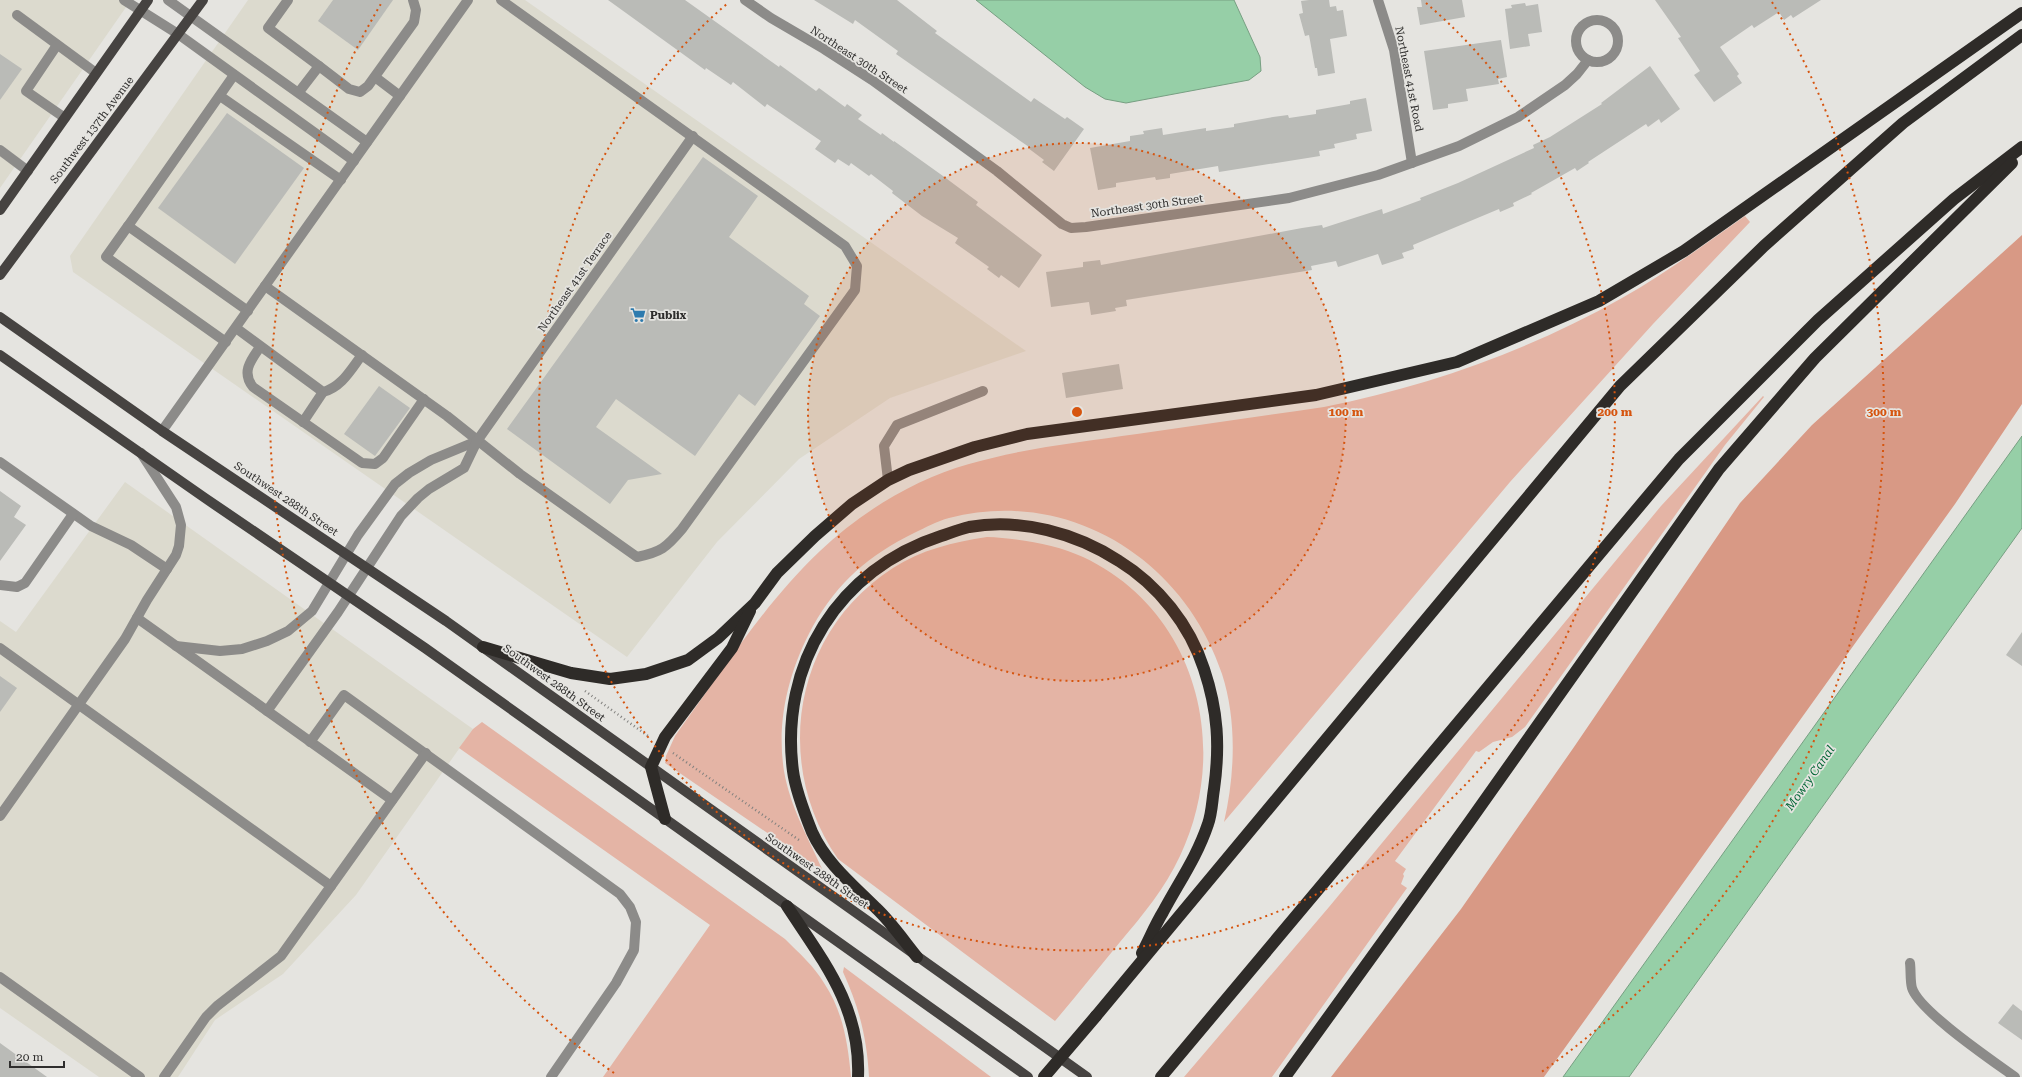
<svg xmlns="http://www.w3.org/2000/svg" width="2022" height="1077" font-family="'Roboto Serif',serif">
  <style>
    .built { fill: #dcdace }
    .green { fill: #e4b4a5 }
    .forest { fill: #d89985 }
    .water { fill: #96cfa7; stroke: #779f82 }
    .building { fill: #babbb7 }
    .lines { fill: none; stroke-linecap: round; stroke-linejoin: round }
    .path { stroke: #81807e; stroke-width: 2.5; stroke-dasharray: 1 3; stroke-linecap: butt }
    .minor { stroke: #8c8b89; stroke-width: 10 }
    .major { stroke: #464341; stroke-width: 10 }
    .highway { stroke: #2e2b28; stroke-width: 12 }
    .highway-bridge { stroke: #2e2b28; stroke-width: 12 }
    .ring { fill: none; stroke: #d6550f; stroke-width: 2; stroke-dasharray: 2 4 }
    .labels { text-anchor: middle; dominant-baseline: central; stroke-width: 3.5; stroke-linejoin: round; paint-order: stroke }
    .street-label { font-size: 11px; fill: #2f2e2d; stroke: #e5e4e0 }
    .poi-label { font-size: 11px; font-weight: bold; fill: #2f2e2d; stroke: #e5e4e0; text-anchor: start }
    .water-label { font-size: 12px; font-style: italic; fill: #046737; stroke: #e5e4e0 }
    .centre { fill: #d6550f; stroke: #e5e4e0; stroke-width: 2 }
    .ring-label { font-size: 12px; text-anchor: middle; font-weight: bold; fill: #d6550f; stroke: #e5e4e0; stroke-width: 3.5; stroke-linejoin: round; paint-order: stroke }
  </style>
  <rect width="100%" height="100%" fill="#e5e4e0"/>
  <g class="built">
    <polygon points="0,0 131,0 0,188"/>
    <polygon points="248,0 525,0 1026,351 890,398 799,459 717,542 627,657 73,272 70,256"/>
    <polygon points="125,482 473,729 356,895 283,974 215,1020 178,1077 99,1077 0,1008 0,621 16,632"/>
  </g>
  <g class="green">
    <path d="M1745,216L1750,222L1653,324L1510,482L1224,822C1235,775 1237,720 1222,674C1184,559 1068,487 949,518C937,521 925,528 914,533C869,555 838,582 813,626C789,670 776,721 784,771C790,807 809,839 823,871L665,763L666,756L675,736C721,673 763,605 820,551C861,512 915,479 969,464C1024,448 1081,442 1137,434C1199,425 1262,416 1324,407C1429,386 1528,351 1622,298C1665,274 1705,244 1745,216Z"/>
    <polygon points="1763,396 1764,397 1725,445 1525,727 1512,737 1493,742 1479,752 1476,751 1395,861 1406,869 1403,874 1404,876 1401,884 1407,888 1272,1077 1184,1077 1329,907 1661,506"/>
    <path d="M987,537C1016,538 1056,544 1083,557C1196,610 1232,746 1180,856C1165,888 1143,915 1120,942C1098,969 1077,995 1055,1021L838,859C772,764 793,632 893,568C921,550 953,542 987,537Z"/>
    <path d="M482,722L785,939C799,953 814,966 824,983C843,1011 848,1044 851,1077H603L710,925L459,748L473,729Z"/>
    <path d="M844,967L991,1077H869C867,1038 859,1007 843,972Z"/>
  </g>
  <polygon class="forest" points="2022,235 2022,404 1955,504 1544,1077 1331,1077 1461,909 1574,747 1740,503 1812,425"/>
  <g class="water">
    <polygon points="976,0 1234,0 1260,57 1261,71 1249,80 1126,103 1105,99 1085,87"/>
    <polygon points="2022,436 2022,528 1629,1077 1563,1077"/>
  </g>
  <g class="building">
    <polygon points="333,0 393,0 358,50 318,21"/>
    <polygon points="608,0 685,0 779,67 780,65 816,91 819,88 845,107 847,104 862,115 858,119 881,135 882,133 894,142 894,141 943,176 978,202 976,205 1042,255 1019,288 1001,275 999,278 987,269 989,267 955,243 958,238 922,216 892,193 893,191 871,174 869,176 851,163 849,166 838,159 835,163 815,149 821,141 767,104 765,107 733,82 731,85 706,68 705,70"/>
    <polygon points="814,0 897,0 937,31 935,33 1031,102 1034,98 1065,119 1067,117 1084,129 1054,171 1042,162 1044,160 1028,148 1029,147 896,54 898,51 855,20 853,24"/>
    <polygon points="1309,0 1329,0 1330,7 1336,6 1337,11 1343,10 1347,36 1330,39 1335,73 1318,76 1317,68 1315,68 1309,35 1305,36 1299,14 1303,13 1301,1"/>
    <polygon points="1421,0 1462,0 1465,17 1420,25 1417,7 1422,7"/>
    <polygon points="1655,0 1821,0 1793,18 1791,15 1784,20 1779,12 1754,28 1752,25 1720,47 1739,74 1737,76 1742,83 1714,102 1694,75 1700,71 1678,38 1681,37"/>
    <polygon points="1525,3 1526,6 1538,4 1542,32 1528,34 1530,46 1510,49 1505,9 1512,8 1511,5"/>
    <polygon points="1501,40 1507,77 1498,79 1499,84 1466,89 1468,101 1448,104 1448,108 1433,110 1424,51"/>
    <polygon points="0,54 22,69 0,100"/>
    <polygon points="1650,66 1680,109 1661,123 1659,119 1648,127 1646,124 1588,162 1589,163 1577,171 1575,168 1531,193 1532,194 1513,203 1514,206 1500,212 1499,209 1413,245 1414,249 1402,253 1404,258 1382,265 1378,254 1338,267 1336,261 1311,266 1312,270 1126,300 1127,306 1115,308 1116,311 1091,315 1089,302 1051,307 1046,272 1083,267 1083,262 1100,260 1101,265 1302,228 1322,225 1323,228 1382,209 1383,214 1421,200 1420,198 1458,183 1534,148 1533,145 1550,137 1602,104 1601,103"/>
    <polygon points="1366,98 1372,131 1356,134 1357,139 1334,144 1335,148 1319,151 1320,156 1219,172 1218,166 1170,174 1170,178 1156,180 1155,177 1116,183 1116,187 1098,190 1090,148 1130,141 1130,136 1144,134 1143,131 1162,128 1163,135 1206,128 1206,131 1234,127 1234,124 1273,117 1288,115 1289,118 1316,114 1316,110 1350,104 1350,101"/>
    <polygon points="227,113 304,168 235,264 158,208"/>
    <polygon points="703,157 758,196 729,237 809,296 804,304 820,316 755,406 739,394 695,456 616,399 596,427 662,474 628,480 610,504 507,429"/>
    <polygon points="1119,364 1123,389 1066,398 1062,373"/>
    <polygon points="379,386 410,408 375,456 344,434"/>
    <polygon points="0,491 21,506 14,517 26,525 0,561"/>
    <polygon points="2022,632 2022,666 2006,655"/>
    <polygon points="0,676 17,688 0,712"/>
    <polygon points="2013,1004 2022,1011 2022,1040 1998,1023"/>
    <polygon points="0,1043 47,1077 0,1077"/>
  </g>
  <g class="lines">
    <g class="path">
      <polyline points="585,691 648,736"/>
      <polyline points="673,753 799,840"/>
    </g>
    <g class="minor">
      <polyline points="124,0 178,34 354,161"/>
      <polyline points="168,0 367,142"/>
      <polyline points="288,0 268,28 319,66"/>
      <polyline points="745,0 771,18 824,49 872,80 997,171 1062,224 1071,228 1086,227 1289,198 1378,175 1459,146 1518,117 1565,85 1577,74 1588,60"/>
      <polyline points="1378,0 1394,50 1412,163"/>
      <polyline points="17,15 96,73"/>
      <circle cx="1597" cy="41" r="21"/>
      <polyline points="57,45 26,91 65,118"/>
      <polyline points="375,77 400,96"/>
      <polyline points="299,92 319,66 349,89 360,92 368,86 414,22 416,10 413,0"/>
      <polyline points="220,96 341,180"/>
      <polyline points="0,150 28,171"/>
      <polyline points="128,226 234,75"/>
      <path d="M265,286L447,416L520,474L637,557C661,552 666,548 682,529L855,290L857,266L845,246L501,0"/>
      <path d="M236,328L323,392C342,387 351,369 362,355"/>
      <polyline points="226,342 106,257 128,226 248,311"/>
      <path d="M260,347C251,360 241,372 253,387L362,463L375,464L383,458L424,399"/>
      <polyline points="303,422 323,392"/>
      <polyline points="162,431 468,0"/>
      <polyline points="0,462 91,526 131,545 167,569"/>
      <polyline points="888,480 884,446 897,425 983,391"/>
      <polyline points="0,585 17,587 25,583 73,514"/>
      <polyline points="137,618 392,800"/>
      <polyline points="176,646 220,651 242,649 267,641 288,631 312,611 358,535 395,484 409,473 431,460 477,441"/>
      <polyline points="0,648 331,886"/>
      <polyline points="267,711 338,612 401,516 418,498 429,489 464,468 477,441 693,136"/>
      <polyline points="310,742 344,695 620,894 630,907 636,922 634,950 616,983 551,1077"/>
      <polyline points="0,816 125,639 147,600 176,555 179,546 181,525 176,507 141,453"/>
      <path d="M1910,963C1911,971 1910,981 1912,988C1919,1011 1993,1061 2015,1077"/>
      <polyline points="0,977 140,1077"/>
      <polyline points="164,1077 206,1017 217,1006 281,956 426,753"/>
    </g>
    <g class="major">
      <polyline points="0,210 148,0"/>
      <polyline points="0,275 203,0"/>
      <polyline points="0,317 162,431 446,621 1087,1077"/>
      <polyline points="0,355 205,498 425,648 1028,1077"/>
    </g>
    <g class="highway">
      <polyline points="483,647 571,673 610,679 646,674 688,660 718,638 755,603 777,573 815,536 852,504 888,480 909,470 975,447 1027,434 1316,395 1457,362 1599,301 1684,251 2022,13"/>
      <polyline points="665,819 651,767 665,737 732,648 750,611"/>
      <path d="M787,906C823,961 861,1007 858,1077"/>
      <path d="M917,957C904,941 891,922 876,908C853,885 826,863 812,832C806,817 795,787 793,771C779,664 839,569 941,536C950,533 960,529 969,527C1021,518 1076,533 1119,561C1158,585 1190,625 1204,669C1218,711 1220,746 1214,789C1212,801 1212,813 1208,824C1197,857 1179,882 1163,912C1155,925 1149,940 1142,953"/>
      <polyline points="1096,1016 1620,386 1764,246 1903,123 2022,35"/>
      <polyline points="1161,1077 1679,459 1818,320 1954,199 2022,147"/>
      <polyline points="1285,1077 1470,821 1719,469 1815,358 2012,163"/>
    </g>
    <polyline class="highway-bridge" points="1044,1077 1096,1016"/>
  </g>
  <circle cx="1077" cy="412" r="269" fill="#d6550f" fill-opacity=".12"/>
  <g class="ring">
    <circle cx="1077" cy="412" r="269"/>
    <path d="M1426 3A538 538 0 1 1 728 3"/>
    <path d="M614 1073A807 807 0 0 1 382 2M1772 2A807 807 0 0 1 1540 1073"/>
  </g>
  <defs>
    <symbol id="supermarket-bare" viewBox="-9 -9 18 18"><path d="M-6-5.5h2.5l.6 2H6L4.5 2H-2.5L-4.4-4H-6ZM-1.5 3.2a1.3 1.3 0 1 0 .1 0ZM3 3.2a1.3 1.3 0 1 0 .1 0Z" fill="#2e7bae" stroke="#e5e4e0" stroke-width="2.5" paint-order="stroke"/></symbol>
  </defs>
  <g fill-rule="evenodd">
    <use href="#supermarket-bare" x="627" y="304" width="22" height="22"/>
  </g>
  <g class="labels">
    <g class="street-label">
      <text transform="translate(859 60) rotate(33)">Northeast 30th Street</text>
      <text transform="translate(1409 79) rotate(79)">Northeast 41st Road</text>
      <text transform="translate(92 130) rotate(-53)">Southwest 137th Avenue</text>
      <text transform="translate(1147 206) rotate(-8)">Northeast 30th Street</text>
      <text transform="translate(575 282) rotate(-55)">Northeast 41st Terrace</text>
      <text transform="translate(286 499) rotate(34)">Southwest 288th Street</text>
      <text transform="translate(554 683) rotate(36)">Southwest 288th Street</text>
      <text transform="translate(817 871) rotate(35)">Southwest 288th Street</text>
    </g>
    <g class="poi-label">
      <text x="650" y="315">Publix</text>
    </g>
    <g class="water-label">
      <text transform="translate(1810 778) rotate(-55)">Mowry Canal</text>
    </g>
  </g>
  <circle cx="1077" cy="412" r="6" class="centre"/>
  <g class="ring-label">
    <text x="1346" y="416">100 m</text>
    <text x="1615" y="416">200 m</text>
    <text x="1884" y="416">300 m</text>
  </g>
  <path d="M10 1061v6h54v-6" fill="none" stroke="#2f2e2d" stroke-width="2"/>
  <text x="16" y="1061" font-size="12" fill="#2f2e2d" stroke="#e5e4e0" stroke-width="3" paint-order="stroke">20 m</text>
</svg>
